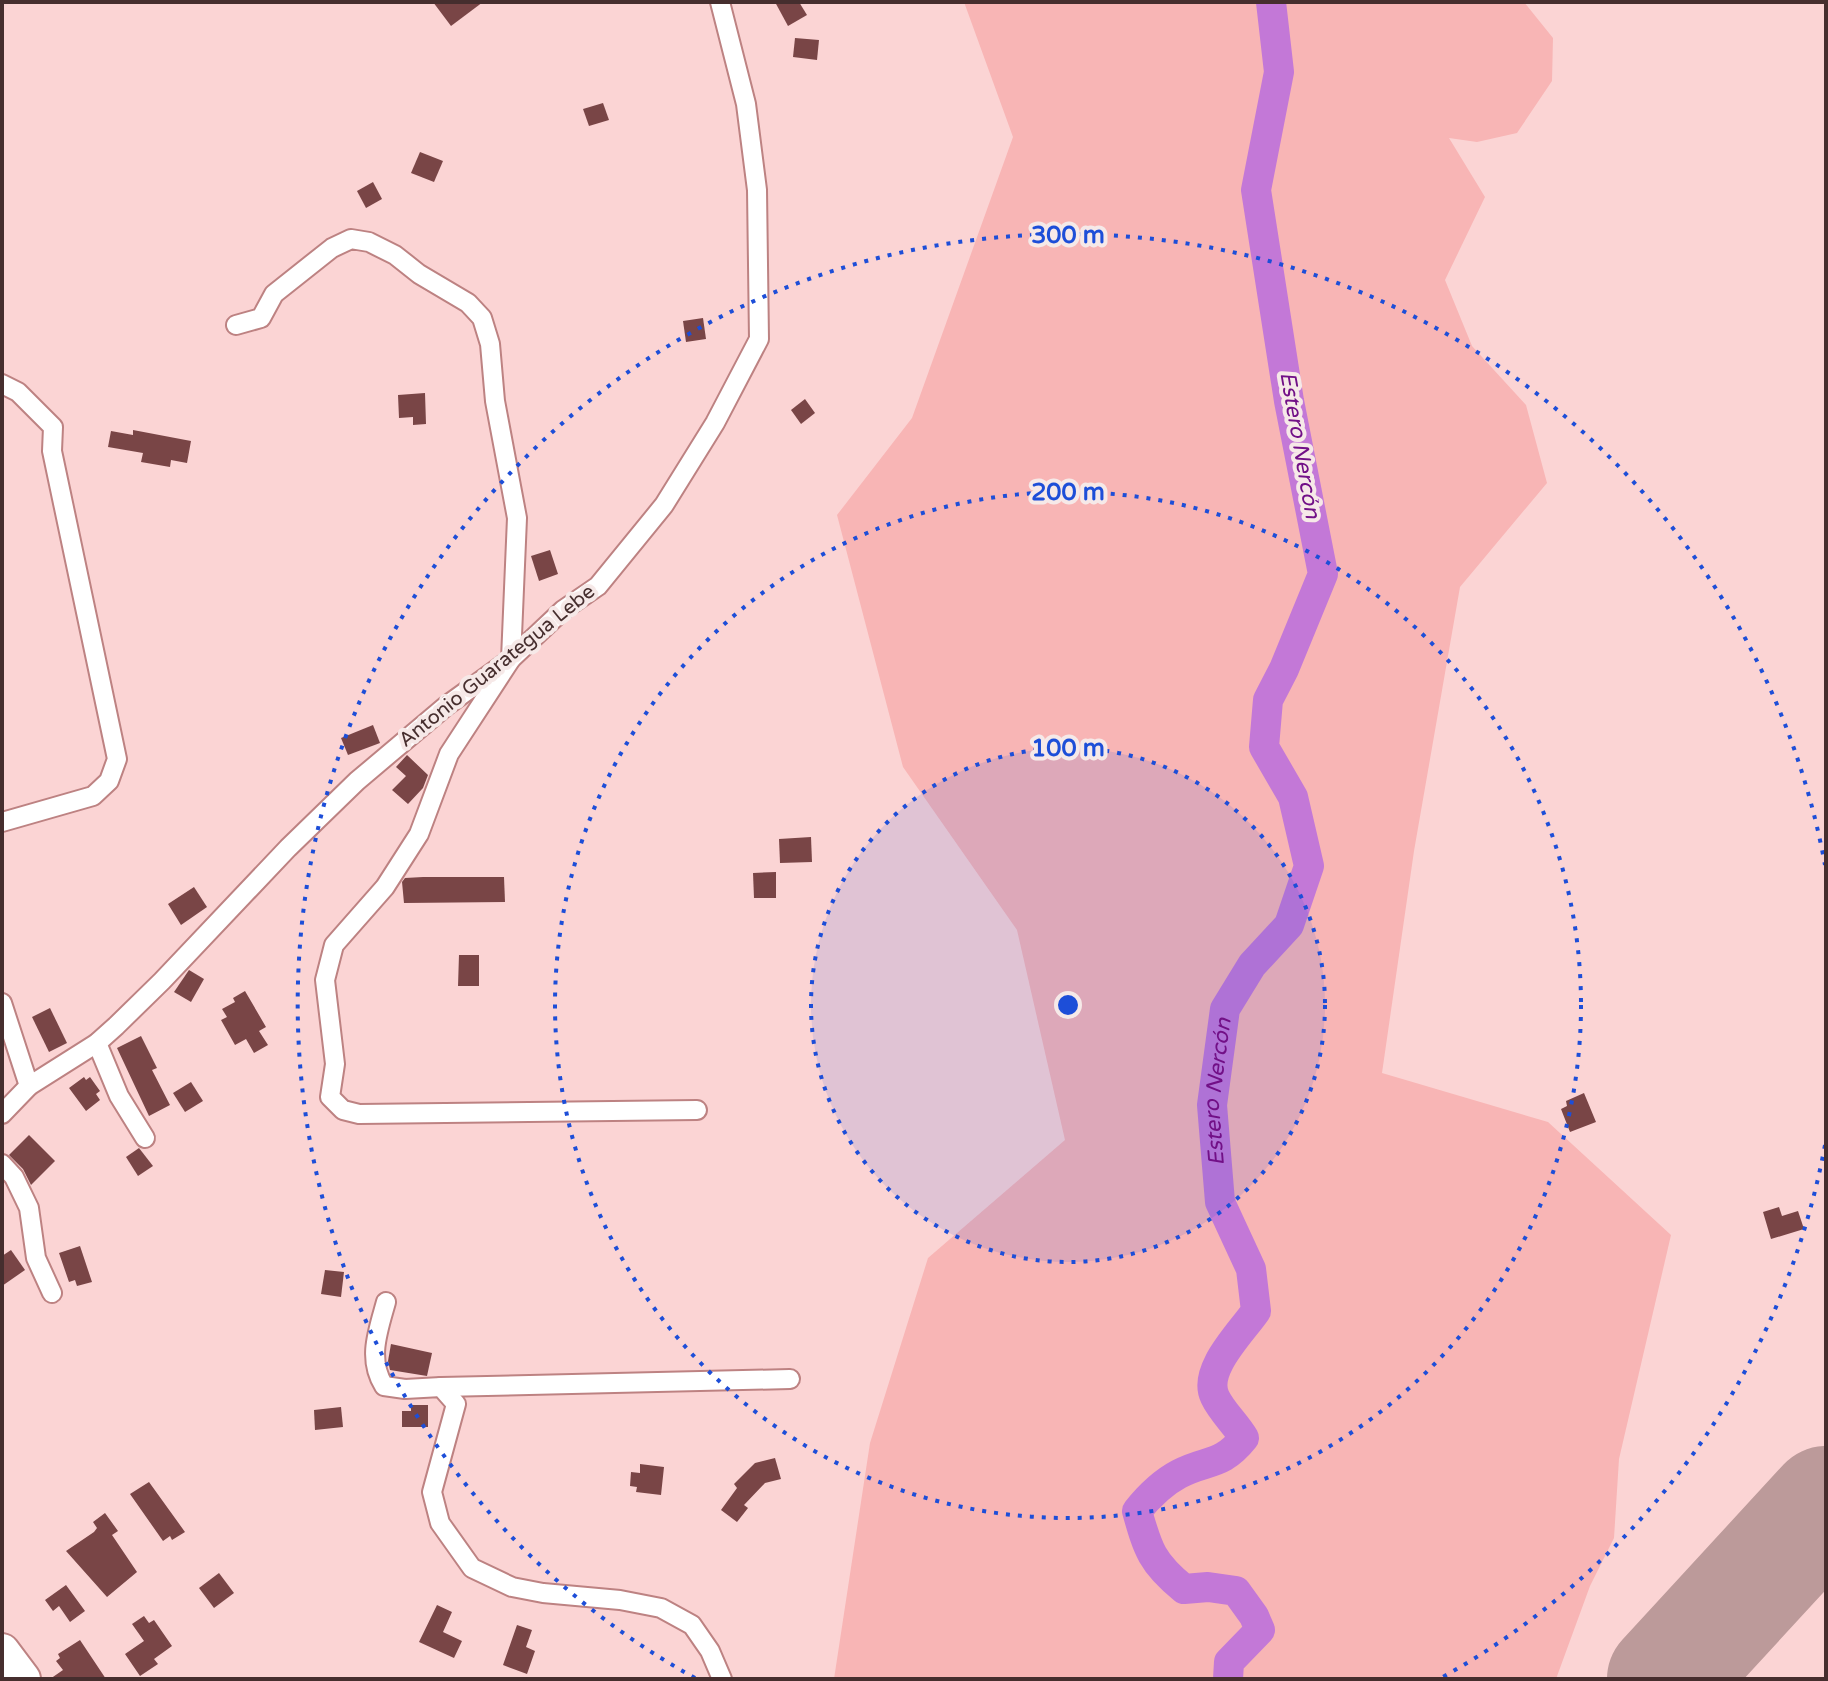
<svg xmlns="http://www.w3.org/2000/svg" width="1828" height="1681" font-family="'Varela Round',sans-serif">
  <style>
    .green { fill: #f8b5b5 }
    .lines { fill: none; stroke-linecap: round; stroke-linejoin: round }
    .river { stroke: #c378d7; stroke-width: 30 }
    .runway { stroke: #bc9a9a; stroke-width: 116 }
    .building { fill: #794546 }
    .street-casing { stroke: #bd8282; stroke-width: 22 }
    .highway-casing { stroke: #bd8282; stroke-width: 38 }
    .street { stroke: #fff; stroke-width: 18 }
    .highway { stroke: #fff; stroke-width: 34 }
    .ring { fill: none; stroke: #1d4ed8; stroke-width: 4; stroke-dasharray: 4 8 }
    .labels { text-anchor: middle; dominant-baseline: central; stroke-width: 8; stroke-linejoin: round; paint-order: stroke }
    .street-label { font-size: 20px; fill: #462e2e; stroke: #f6e9e8 }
    .water-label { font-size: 22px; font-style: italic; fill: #721087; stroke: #f6e9e8 }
    .centre { fill: #1d4ed8; stroke: #f6e9e8; stroke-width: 4 }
    .ring-label { font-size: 24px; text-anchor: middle; font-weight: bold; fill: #1d4ed8; stroke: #f6e9e8; stroke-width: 8; stroke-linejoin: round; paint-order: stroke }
  </style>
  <rect width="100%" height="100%" fill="#fbd4d4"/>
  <polygon class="green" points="964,2 1524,2 1553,38 1552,81 1517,133 1477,142 1449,138 1485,197 1445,280 1472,346 1526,405 1547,483 1460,587 1414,851 1382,1073 1548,1122 1671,1235 1619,1459 1614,1538 1590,1586 1556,1679 834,1679 870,1443 928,1258 1065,1140 1017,930 903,767 837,515 912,418 1013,137"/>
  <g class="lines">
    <path class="river" id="s1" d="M1228,1679L1229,1662L1260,1630L1254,1616L1236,1591L1208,1587L1184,1589C1152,1563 1148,1550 1137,1511C1149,1496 1162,1483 1179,1474C1207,1459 1221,1467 1244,1438C1236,1424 1222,1412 1215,1397C1202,1370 1241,1333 1256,1311L1251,1269L1220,1202L1212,1105L1225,1009L1252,965L1289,925L1309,866L1293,797L1264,747L1268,700L1284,669L1323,574L1289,401L1256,190L1279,72L1271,2"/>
    <polyline class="runway" points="1665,1679 1826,1504"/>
  </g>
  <g class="building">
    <polygon points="433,2 483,2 451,26"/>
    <polygon points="775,2 799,2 807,15 788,26"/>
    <polygon points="795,38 819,40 817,60 793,57"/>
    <polygon points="603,103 609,120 589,126 583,109"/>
    <polygon points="420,152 443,161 434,182 411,173"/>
    <polygon points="373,182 382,199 366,208 357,191"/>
    <polygon points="703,318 706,339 686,342 683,321"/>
    <polygon points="425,393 426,424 413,425 413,417 399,418 398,395"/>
    <polygon points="805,399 815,413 801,424 791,410"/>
    <polygon points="133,430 191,441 187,463 171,460 170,467 141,462 143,453 108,447 111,431 133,435"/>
    <polygon points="550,550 558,574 539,581 531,556"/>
    <polygon points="373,725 380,743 348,755 341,738"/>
    <polygon points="407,755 428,775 423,788 408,804 392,790 406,776 396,767"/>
    <polygon points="811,837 812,862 780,863 779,839"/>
    <polygon points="776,872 776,898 754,898 753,873"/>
    <polygon points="423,877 504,877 505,902 404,903 402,882 405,878"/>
    <polygon points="194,887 207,907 181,925 168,904"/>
    <polygon points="459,955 479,955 479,986 458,986"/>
    <polygon points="189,970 204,979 191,1002 174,992"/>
    <polygon points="245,991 266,1027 259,1031 268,1045 254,1053 246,1039 235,1045 221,1020 227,1017 222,1009 235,1002 233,998"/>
    <polygon points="50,1008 67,1043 49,1052 32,1017"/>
    <polygon points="141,1036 157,1068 152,1070 170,1105 149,1116 117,1048"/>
    <polygon points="84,1077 86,1080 90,1077 100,1091 96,1094 100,1100 86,1111 69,1088"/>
    <polygon points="191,1082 203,1101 185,1112 173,1093"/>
    <polygon points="1584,1093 1596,1122 1570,1132 1561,1109 1567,1106 1566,1101"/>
    <polygon points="29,1135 55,1161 31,1185 23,1169 9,1155"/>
    <polygon points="139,1148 153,1166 138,1176 126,1157"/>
    <polygon points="1779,1207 1782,1216 1798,1211 1804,1229 1771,1239 1763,1212"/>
    <polygon points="80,1246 92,1282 77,1286 75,1280 69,1282 59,1253"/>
    <polygon points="11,1250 25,1270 2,1286 2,1256"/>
    <polygon points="325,1270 344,1272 341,1297 321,1294"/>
    <polygon points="391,1344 432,1353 427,1376 390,1370 388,1361"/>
    <polygon points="411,1405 428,1405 428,1427 402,1427 402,1411 411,1411"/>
    <polygon points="341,1407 343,1427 315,1430 314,1410"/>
    <polygon points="775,1458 781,1479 765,1483 744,1505 748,1508 737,1522 721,1510 737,1488 734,1484 755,1463"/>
    <polygon points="640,1464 664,1467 661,1495 636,1492 637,1487 630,1486 631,1472 640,1473"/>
    <polygon points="149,1482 185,1532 172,1540 170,1536 163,1541 130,1494"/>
    <polygon points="105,1513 118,1531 112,1535 137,1572 107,1597 66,1551 94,1532 97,1528 93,1522"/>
    <polygon points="219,1573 234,1593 214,1608 199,1588"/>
    <polygon points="66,1585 85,1611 70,1622 59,1606 53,1611 45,1600"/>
    <polygon points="437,1605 452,1612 443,1632 462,1641 454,1658 419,1642"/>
    <polygon points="144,1616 149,1623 154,1620 172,1646 154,1659 158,1664 140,1676 125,1654 144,1641 132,1624"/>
    <polygon points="517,1625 532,1630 526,1647 535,1651 527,1674 503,1665"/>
    <polygon points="80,1640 106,1679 50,1679 63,1670 56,1661 60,1658 58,1654"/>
  </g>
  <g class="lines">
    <defs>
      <g id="street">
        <polyline points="236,325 261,318 274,294 332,248 351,239 369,242 395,255 419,274 468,303 482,318 490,344 495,401 517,518 511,659 449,754 419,834 385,887 334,945 325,980 335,1064 330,1097 343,1110 359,1114 697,1110"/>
        <polyline points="2,384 18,392 53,427 52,451 117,759 109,781 93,796 2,822"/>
        <polyline points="2,1003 29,1086"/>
        <polyline points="97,1043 119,1096 145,1138"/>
        <polyline points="2,1114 29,1086 97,1043 116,1026 162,981 288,848 357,781 446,706 511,659 563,610 598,586 664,505 715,423 759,339 757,190 746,104 720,2"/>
        <polyline points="2,1164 14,1177 29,1208 36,1258 52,1293"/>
        <path d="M386,1302C378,1331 367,1359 384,1386L405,1389L441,1387L456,1404L432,1492L440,1523L472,1568L512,1587L543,1593L620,1600L661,1608L692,1625L710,1651L722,1679"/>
        <polyline points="441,1387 790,1379"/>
      </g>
      <polyline id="highway" points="2,1651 23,1679"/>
    </defs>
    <use href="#street" class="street-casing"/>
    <use href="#highway" class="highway-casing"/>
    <use href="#street" class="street"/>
    <use href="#highway" class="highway"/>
  </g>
  <circle cx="1068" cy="1005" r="257" fill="#1d4ed8" fill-opacity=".12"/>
  <g class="ring">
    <circle cx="1068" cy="1005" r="257"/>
    <circle cx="1068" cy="1005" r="513"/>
    <path d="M1825 1145A770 770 0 0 1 1441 1678M695 1678A770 770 0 1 1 1825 865"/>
  </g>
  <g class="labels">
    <g class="street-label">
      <text transform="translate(497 666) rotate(-39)">Antonio Guarategua Lebe</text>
    </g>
    <g class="water-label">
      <text transform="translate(1300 445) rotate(80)">Estero Nercón</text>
      <text stroke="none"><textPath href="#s1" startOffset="762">Estero Nercón</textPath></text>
    </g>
  </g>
  <circle cx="1068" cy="1005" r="12" class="centre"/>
  <g class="ring-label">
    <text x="1068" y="243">300 m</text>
    <text x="1068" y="500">200 m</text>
    <text x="1068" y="756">100 m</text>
  </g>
  <rect width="1828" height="1681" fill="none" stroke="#462e2e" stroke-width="8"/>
</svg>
